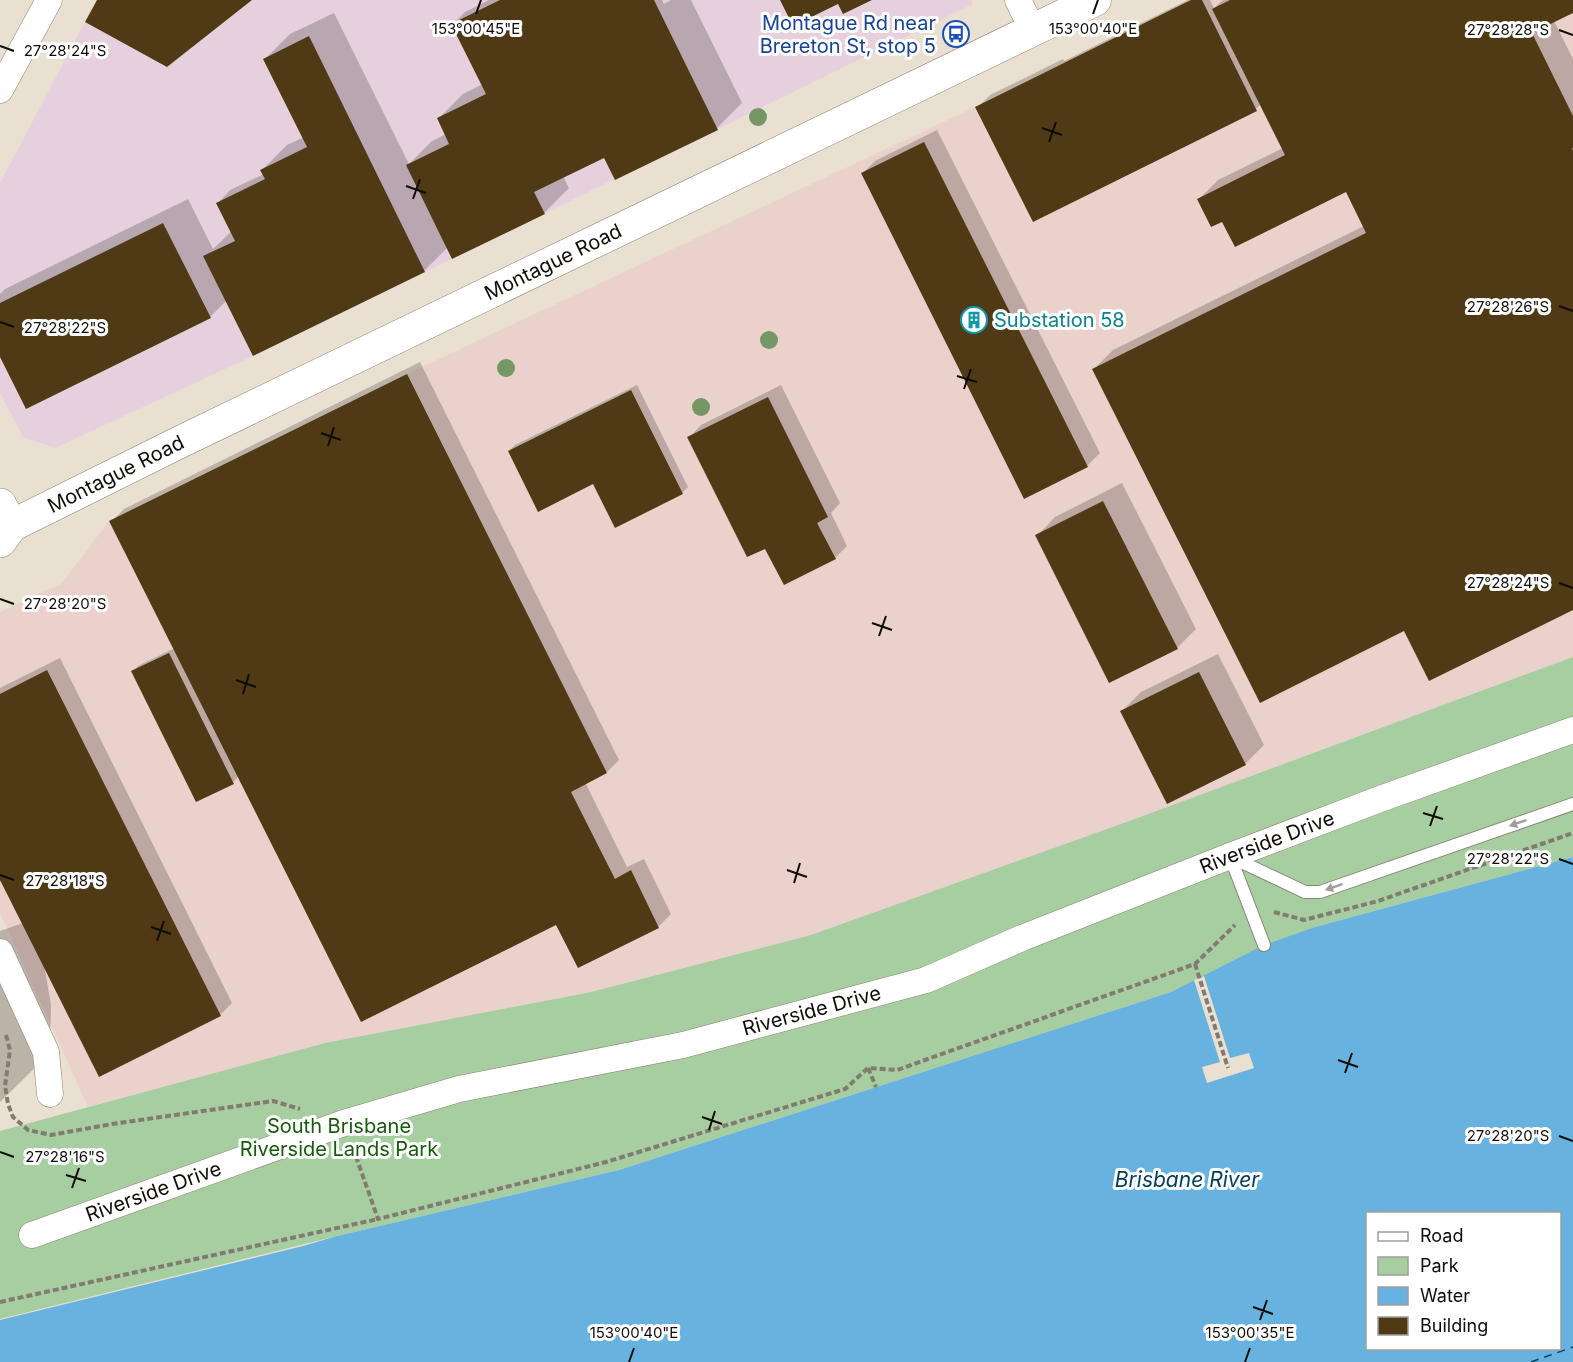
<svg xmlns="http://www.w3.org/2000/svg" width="1573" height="1362" font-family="Inter,sans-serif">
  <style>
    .commercial { fill: #e6d0de }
    .industrial { fill: #ebd1cb }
    .green { fill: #a7cea0 }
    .water { fill: #68b2e0; fill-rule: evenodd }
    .pier { fill: #eae0d1 }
    .shadow { fill: #0003 }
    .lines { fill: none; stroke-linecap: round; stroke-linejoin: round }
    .ferry { stroke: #00405e; stroke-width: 1.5; stroke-dasharray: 8 6; stroke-linecap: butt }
    .building { fill: #4f3a15 }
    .service-casing { stroke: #8b8274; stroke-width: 14 }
    .minor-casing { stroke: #8b8274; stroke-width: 27 }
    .tertiary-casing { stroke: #8b8274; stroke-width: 33 }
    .secondary-casing { stroke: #8b8274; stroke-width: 34 }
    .path { stroke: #827b71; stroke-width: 4; stroke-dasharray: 6 3; stroke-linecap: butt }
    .service { stroke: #fff; stroke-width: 12 }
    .minor { stroke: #fff; stroke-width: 26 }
    .tertiary { stroke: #fff; stroke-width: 32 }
    .secondary { stroke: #fff; stroke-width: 33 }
    .tree { fill: #759764 }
    .oneway { fill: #9f9e9c }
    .ticks { fill: none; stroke: #0f0c07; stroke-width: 2 }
    .labels { text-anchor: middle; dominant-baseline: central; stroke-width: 6; stroke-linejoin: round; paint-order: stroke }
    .transit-label { font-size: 20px; fill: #164399; stroke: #fff; text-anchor: end }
    .street-label { font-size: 20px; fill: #0f0c07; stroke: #fff }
    .culture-label { font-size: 20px; fill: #0d838f; stroke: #fff; text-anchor: start }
    .park-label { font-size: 20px; fill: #165b0a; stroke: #fff }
    .water-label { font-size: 21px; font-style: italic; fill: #00405e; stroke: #fff }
    .ticks-label { font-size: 15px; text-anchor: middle; fill: #0f0c07; stroke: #fff; stroke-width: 6; stroke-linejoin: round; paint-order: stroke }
  </style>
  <rect width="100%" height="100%" fill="#eae0d1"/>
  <polygon class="commercial" points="252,0 971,0 973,4 253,356 55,448 23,437 0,393 0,183 85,22 167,67"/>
  <polygon class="industrial" points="1191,0 1573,0 1573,657 1132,820 811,935 591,992 325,1043 88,1107 0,913 0,612 62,583 109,521 407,374 975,107"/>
  <polygon class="green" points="1573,657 1573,857 1315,927 1171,992 619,1170 337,1236 0,1319 0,1131 325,1043 591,992 811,935 1132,820"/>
  <path class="water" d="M1573,857V1362H0V1320L303,1246L337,1236L619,1170L1171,992L1264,945L1315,927ZM1368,1214H1560V1348H1368Z"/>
  <polygon class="pier" points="1204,976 1230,1058 1249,1053 1254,1068 1207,1083 1202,1067 1220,1062 1194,980"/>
  <g class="shadow">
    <polygon points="489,0 662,0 664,4 671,0 691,0 742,103 717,128 605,156 563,176 569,188 544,213 448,247 424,271 227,300 210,317 0,353 0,294 5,289 188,199 213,249 232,231 218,203 230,190 264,174 262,170 287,145 304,137 265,59 290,34 334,13 409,164 432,141 446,134 438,119 463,94 483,84 453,24 465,12"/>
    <polygon points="1188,0 1210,0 1214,8 1223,0 1573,0 1573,12 1554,21 1573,59 1573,608 1405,629 1094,369 1113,350 1364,226 1347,190 1222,219 1199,199 1218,180 1283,148 1261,104 1256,109 977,108 990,95 1063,59 1064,61"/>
    <polygon points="937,130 1100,453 1087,466 862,174 875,161"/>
    <polygon points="420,362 619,760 607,772 586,784 627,867 644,859 671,914 659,926 578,966 557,923 239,776 233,782 133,672 138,666 175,648 111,522 124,509"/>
    <polygon points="637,385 688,487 682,493 594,482 509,451 515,445"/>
    <polygon points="781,385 840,503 831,513 847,546 835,558 689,438 701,425"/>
    <polygon points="1122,483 1196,629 1177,648 1037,536 1055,517"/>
    <polygon points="1218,654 1264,745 1245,764 1122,711 1141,692"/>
    <polygon points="60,658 232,1003 220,1015 47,970 45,970 51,1005 50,1053 0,1102 0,931 23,923 2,880 0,882 0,688"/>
  </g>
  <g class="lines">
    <polyline class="ferry" points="1531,1362 1573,1347"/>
  </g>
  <g class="building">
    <polygon points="97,0 252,0 167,67 85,22"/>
    <polygon points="500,0 654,0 718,130 615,180 604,158 534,192 545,214 452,259 406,165 449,144 437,118 486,94 451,24"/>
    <polygon points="780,0 872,0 843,14 838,4 793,26"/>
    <polygon points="1191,0 1202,0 1257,111 1033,222 975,107"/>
    <polygon points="1230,0 1573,0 1573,13 1532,33 1573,116 1573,148 1572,148 1573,151 1573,610 1429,681 1404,631 1260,703 1092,369 1366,233 1346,192 1235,247 1222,222 1211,227 1197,199 1285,155 1212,9"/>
    <polygon points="309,36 425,272 253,356 203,256 235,241 216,203 265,179 260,170 307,147 263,59"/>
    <polygon points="924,142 1088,467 1024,499 861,173"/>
    <polygon points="163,223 211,318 26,409 0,357 0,303"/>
    <polygon points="407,374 607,773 571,792 615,879 631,870 659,928 578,968 556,925 361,1022 109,521"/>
    <polygon points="631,390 683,494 615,528 593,484 538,512 508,451"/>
    <polygon points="768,397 828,517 817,523 836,559 784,585 765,549 747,557 687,437"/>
    <polygon points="1103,501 1178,649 1109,683 1035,535"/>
    <polygon points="169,653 234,784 196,802 131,671"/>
    <polygon points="47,670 221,1016 99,1077 0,880 0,694"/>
    <polygon points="1199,672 1246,765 1167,804 1120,711"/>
  </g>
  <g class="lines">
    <defs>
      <g id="service">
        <polyline points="1230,856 1264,945"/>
        <polyline points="1231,857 1305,892 1320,892 1573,804"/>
      </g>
      <g id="minor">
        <polyline points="1018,0 1033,31"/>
        <polyline points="0,90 49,0"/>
        <polyline points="0,952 46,1052 50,1094"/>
        <path id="s1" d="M32,1235L344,1123L459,1089L683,1045L926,980L1022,938L1230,856L1380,799L1573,730"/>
      </g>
      <g id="tertiary">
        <path id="s2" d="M0,527L11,526L178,443L1095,0"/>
      </g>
      <polyline id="secondary" points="0,505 11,526 0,541"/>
    </defs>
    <use href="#service" class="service-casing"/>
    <use href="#minor" class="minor-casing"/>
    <use href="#tertiary" class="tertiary-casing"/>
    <use href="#secondary" class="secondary-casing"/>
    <g class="path">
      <polyline points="1274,912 1304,920 1378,901 1573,833"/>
      <polyline points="1195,964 1228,1068"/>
      <polyline points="6,1035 10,1050 5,1086 8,1104 13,1117 28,1130 51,1135 112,1124 273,1101 300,1109"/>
      <polyline points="868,1068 876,1087"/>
      <polyline points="353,1148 378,1219 606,1162 845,1089 868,1068 897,1070 1195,964 1235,925"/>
      <polyline points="0,1302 378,1219"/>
    </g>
    <use href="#service" class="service"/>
    <use href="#minor" class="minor"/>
    <use href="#tertiary" class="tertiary"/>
    <use href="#secondary" class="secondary"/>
  </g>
  <g class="tree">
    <circle cx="758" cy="117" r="9"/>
    <circle cx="769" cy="340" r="9"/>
    <circle cx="506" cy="368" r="9"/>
    <circle cx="701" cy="407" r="9"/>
  </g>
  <defs><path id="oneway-solid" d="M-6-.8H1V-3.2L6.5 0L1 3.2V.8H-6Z" transform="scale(1.5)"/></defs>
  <g class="oneway">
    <use href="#oneway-solid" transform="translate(1518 823) rotate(161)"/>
    <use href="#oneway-solid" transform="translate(1334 887) rotate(160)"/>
  </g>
  <path class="ticks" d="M476,14L481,0M1093,14L1098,0M1559,30L1573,35M0,46L14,51M1042,128L1062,135M1049,142L1056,122M406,186L426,193M413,199L420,179M1559,306L1573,311M0,322L14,327M957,376L977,382M964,389L971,369M321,433L341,440M328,446L334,427M1559,583L1573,588M0,599L14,604M872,623L892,630M879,636L886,616M236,680L256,687M243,694L249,674M1423,813L1443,819M1430,826L1437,806M1559,859L1573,864M787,870L807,877M0,875L14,880M794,883L800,863M151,927L171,934M157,941L164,921M1338,1060L1358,1067M1345,1073L1352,1053M702,1117L722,1124M709,1130L715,1111M1559,1136L1573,1141M0,1152L14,1157M66,1175L86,1181M72,1188L79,1168M1253,1307L1273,1314M1260,1320L1267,1300M629,1362L634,1348M1245,1362L1250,1348"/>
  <defs>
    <symbol id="bus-ring" viewBox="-11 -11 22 22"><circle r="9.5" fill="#fff" stroke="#1a4fb4" stroke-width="1.5"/><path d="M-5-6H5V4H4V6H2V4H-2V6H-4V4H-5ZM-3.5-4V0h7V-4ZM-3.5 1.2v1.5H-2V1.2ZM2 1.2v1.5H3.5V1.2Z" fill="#1a4fb4"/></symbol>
    <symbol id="building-ring" viewBox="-11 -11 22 22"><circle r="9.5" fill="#fff" stroke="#0f9aa8" stroke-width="1.5"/><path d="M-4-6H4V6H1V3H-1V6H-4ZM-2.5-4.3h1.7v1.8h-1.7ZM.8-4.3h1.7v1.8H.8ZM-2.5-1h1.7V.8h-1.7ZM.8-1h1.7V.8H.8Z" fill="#0f9aa8"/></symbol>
  </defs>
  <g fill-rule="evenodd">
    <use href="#bus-ring" x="941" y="19" width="30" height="30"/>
    <use href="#building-ring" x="959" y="305" width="30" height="30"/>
  </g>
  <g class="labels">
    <g class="transit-label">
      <text x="936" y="23">Montague Rd near<tspan x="936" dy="23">Brereton St, stop 5</tspan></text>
    </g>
    <g class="street-label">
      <text stroke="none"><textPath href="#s2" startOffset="614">Montague Road</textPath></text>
      <text stroke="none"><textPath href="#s2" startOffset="128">Montague Road</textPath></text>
      <text stroke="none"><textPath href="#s1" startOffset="1299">Riverside Drive</textPath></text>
      <text stroke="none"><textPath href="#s1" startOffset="813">Riverside Drive</textPath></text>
      <text stroke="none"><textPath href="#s1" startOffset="129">Riverside Drive</textPath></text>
    </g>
    <g class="culture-label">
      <text x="994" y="320">Substation 58</text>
    </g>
    <g class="park-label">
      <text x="339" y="1126">South Brisbane<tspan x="339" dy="23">Riverside Lands Park</tspan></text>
    </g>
    <g class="water-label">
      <text x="1187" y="1179">Brisbane River</text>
    </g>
  </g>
  <g class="ticks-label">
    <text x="476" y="34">153°00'45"E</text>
    <text x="1093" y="34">153°00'40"E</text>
    <text x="1508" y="35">27°28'28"S</text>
    <text x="65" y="56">27°28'24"S</text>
    <text x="1508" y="312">27°28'26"S</text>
    <text x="65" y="333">27°28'22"S</text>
    <text x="1508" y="588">27°28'24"S</text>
    <text x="65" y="609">27°28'20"S</text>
    <text x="1508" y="864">27°28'22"S</text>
    <text x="65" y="886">27°28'18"S</text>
    <text x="1508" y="1141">27°28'20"S</text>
    <text x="65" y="1162">27°28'16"S</text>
    <text x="634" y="1338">153°00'40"E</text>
    <text x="1250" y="1338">153°00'35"E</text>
  </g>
  <rect x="1366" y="1212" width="195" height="138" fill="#ffffff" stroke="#9f9e9c" stroke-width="1.5"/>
  <rect x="1378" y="1232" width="30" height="9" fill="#ffffff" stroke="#9f9e9c" stroke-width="1.5"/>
  <text x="1420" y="1242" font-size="18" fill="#0f0c07">Road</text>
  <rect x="1378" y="1257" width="30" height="18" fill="#a7cea0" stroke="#9f9e9c" stroke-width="1.5"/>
  <text x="1420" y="1272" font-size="18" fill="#0f0c07">Park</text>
  <rect x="1378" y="1287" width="30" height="18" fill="#68b2e0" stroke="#9f9e9c" stroke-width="1.5"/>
  <text x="1420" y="1302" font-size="18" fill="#0f0c07">Water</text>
  <rect x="1378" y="1317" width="30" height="18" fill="#4f3a15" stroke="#9f9e9c" stroke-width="1.5"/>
  <text x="1420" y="1332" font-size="18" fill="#0f0c07">Building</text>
</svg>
